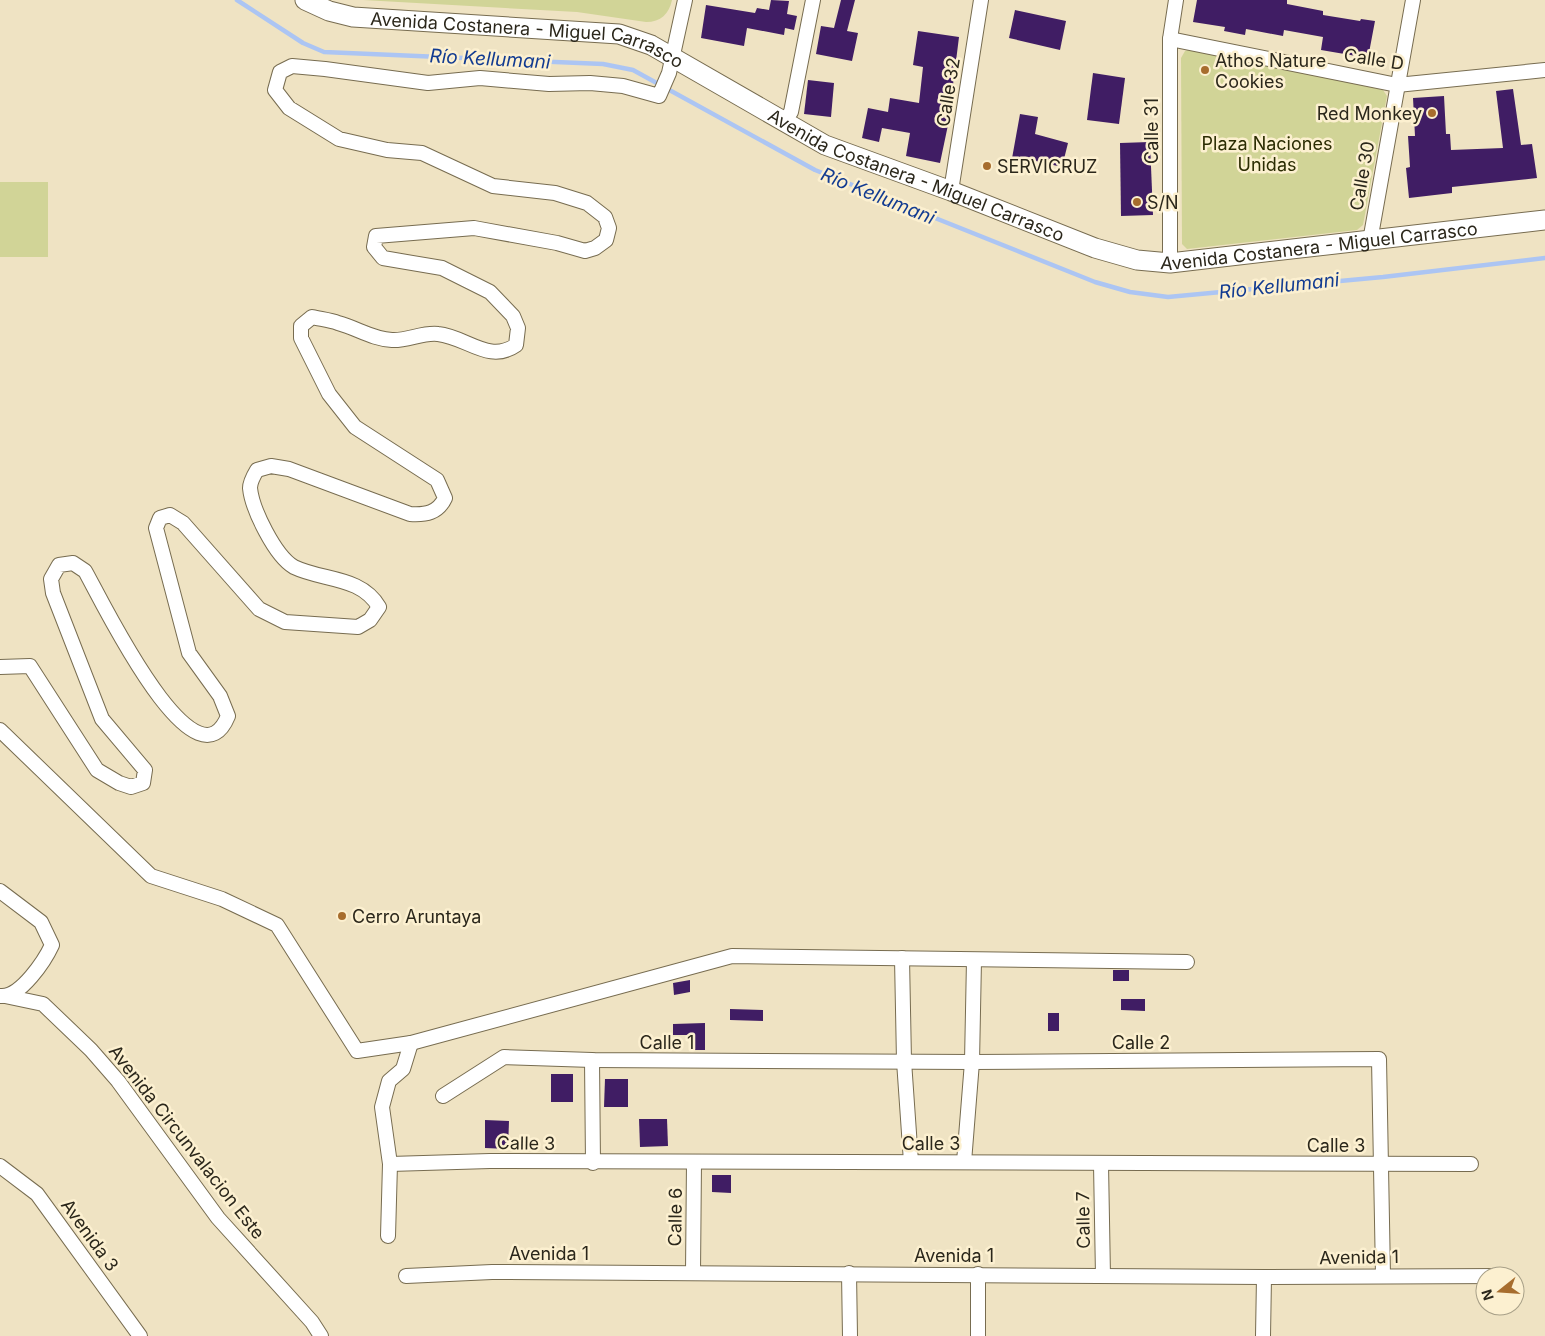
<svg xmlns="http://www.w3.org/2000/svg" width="1545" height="1336" font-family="Inter,sans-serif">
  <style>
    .green { fill: #d1d497 }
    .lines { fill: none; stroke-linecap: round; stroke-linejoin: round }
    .stream { stroke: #acc5f3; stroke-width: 4.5 }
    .building { fill: #401d64 }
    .street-casing { stroke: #776c50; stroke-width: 16 }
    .secondary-casing { stroke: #776c50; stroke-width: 21 }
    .street { stroke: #fff; stroke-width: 14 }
    .secondary { stroke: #fff; stroke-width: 19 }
    .poi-dot { fill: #a76d2d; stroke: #fcf0d0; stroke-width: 2 }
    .labels { text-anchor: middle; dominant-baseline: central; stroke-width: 5; stroke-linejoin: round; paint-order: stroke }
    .street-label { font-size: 18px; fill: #2b271b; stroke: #fcf0d0 }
    .poi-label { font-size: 18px; fill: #2b271b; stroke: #fcf0d0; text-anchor: start }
    .park-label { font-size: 18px; fill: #2b2c02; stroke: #fcf0d0 }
    .water-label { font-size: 19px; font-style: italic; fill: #123b91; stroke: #fcf0d0 }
  </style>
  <rect width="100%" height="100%" fill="#efe3c3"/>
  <g class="green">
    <path d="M363,0H672C669,14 661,22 646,22L577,12Z"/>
    <polygon points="1191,49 1383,90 1387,96 1363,225 1357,230 1187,249 1182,244 1181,58 1185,51"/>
    <rect x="0" y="182" width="48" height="75"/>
  </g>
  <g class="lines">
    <polyline class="stream" points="237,0 303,43 324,52 603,64 633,70 815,170 1095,282 1130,292 1168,297 1383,277 1545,258"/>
  </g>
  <g class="building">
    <polygon points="771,0 789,1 787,14 797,16 794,30 785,28 784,35 747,28 744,46 701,38 706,5 755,13 757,8 769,10"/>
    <polygon points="841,0 855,0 847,31 858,33 852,61 816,54 821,26 834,28"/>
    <polygon points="1197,0 1287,0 1287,4 1323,11 1323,15 1360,21 1361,19 1375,21 1368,58 1321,50 1323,37 1284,30 1283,36 1246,29 1245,35 1224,31 1225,27 1193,22"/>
    <polygon points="1015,10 1066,21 1060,50 1009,38"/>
    <polygon points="918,31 959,37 948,125 940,163 906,156 910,133 882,128 879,142 862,138 868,108 888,112 890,98 919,103 923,67 913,65"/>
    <polygon points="1093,73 1125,78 1119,124 1087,120"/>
    <polygon points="808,80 834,83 831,117 804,114"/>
    <polygon points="1513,89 1521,145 1532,144 1537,178 1452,187 1452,193 1409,198 1406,168 1410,167 1408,136 1415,136 1413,98 1444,96 1446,134 1450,134 1451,150 1503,148 1496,91"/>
    <polygon points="1020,114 1038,117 1035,134 1068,143 1062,167 1031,160 1030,167 1011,164"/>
    <polygon points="1150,142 1153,215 1121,216 1120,143"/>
    <rect x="1113" y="970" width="16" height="11"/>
    <polygon points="690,980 690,992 674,995 673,983"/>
    <polygon points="1121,999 1145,999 1145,1011 1121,1010"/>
    <polygon points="730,1009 763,1010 763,1021 730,1020"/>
    <rect x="1048" y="1013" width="11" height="18"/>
    <polygon points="705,1023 705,1050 693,1050 692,1035 673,1035 673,1024"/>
    <rect x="551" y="1074" width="22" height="28"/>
    <polygon points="605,1079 628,1079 628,1107 604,1107"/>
    <polygon points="639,1119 667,1119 668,1146 640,1147"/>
    <polygon points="485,1120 509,1121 508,1149 485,1148"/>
    <polygon points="712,1175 731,1175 731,1193 712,1192"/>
  </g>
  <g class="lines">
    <defs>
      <g id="street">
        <polyline points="1170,39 1397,85 1545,70"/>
        <polyline points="783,122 791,112 813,0"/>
        <polyline points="951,191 981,0"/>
        <polyline points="1370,241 1413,0"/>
        <polyline points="1170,263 1170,39 1176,0"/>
        <path d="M0,667L30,666L97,770L119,783L131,787L143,783L145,770L102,719L53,593L51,579L59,565L73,563L85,571C98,593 195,797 228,716L220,696L189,653L156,528L160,518L170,515L183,523L259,609L285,622L358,627L370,620L379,607C361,576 323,581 294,567C275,556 252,509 250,488C250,482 254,475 257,470L271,466L289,469L410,514C426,515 438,513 445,498L437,480L355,427L329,394L301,338V326L312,317C320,319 330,320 338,323C357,328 372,339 392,340C407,341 423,332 438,334C467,337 489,364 516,345L518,328L513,316L490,292L442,268L383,258L374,247L376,236L474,228L557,243L585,251L595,248L606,240L609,228L605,217L587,203L555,193L493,186L422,153L387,150L339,139L289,108L275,90L280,72L292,66L325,69L428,83L480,78L549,84L590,83L623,86L659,96L669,73L685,0"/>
        <polyline points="0,730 151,876 222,899 277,925 357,1051 411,1043 732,956 1187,962"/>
        <path d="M0,891L41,922L52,945C45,960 21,997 1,996"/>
        <polyline points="902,958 904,1061 911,1162"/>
        <polyline points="5,996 43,1004 91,1050 118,1081 218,1218 312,1322 321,1336"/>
        <polyline points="592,1060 593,1163"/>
        <polyline points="443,1096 504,1057 592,1060 972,1062 1379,1059 1383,1275"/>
        <polyline points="964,1162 972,1062 974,960"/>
        <polyline points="390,1164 490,1161 1471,1164"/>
        <polyline points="1101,1164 1103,1276"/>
        <polyline points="0,1166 37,1194 140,1336"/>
        <polyline points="388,1236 390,1164 382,1107 389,1081 403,1069 411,1043"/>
        <polyline points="693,1272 694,1162"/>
        <polyline points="849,1273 850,1336"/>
        <polyline points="978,1274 978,1336"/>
        <polyline points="406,1276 492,1272 1264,1277 1502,1276"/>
        <polyline points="1263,1336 1264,1277"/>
      </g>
      <g id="secondary">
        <path id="s1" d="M305,0L329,11L353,17L619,34L651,45L825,145L951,191L1095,248L1137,260L1170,263L1545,220"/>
      </g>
    </defs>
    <use href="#street" class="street-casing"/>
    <use href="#secondary" class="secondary-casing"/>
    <use href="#street" class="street"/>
    <use href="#secondary" class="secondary"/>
  </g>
  <g class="poi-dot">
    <circle cx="1205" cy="70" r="5"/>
    <circle cx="1432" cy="113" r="5"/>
    <circle cx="987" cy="166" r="5"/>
    <circle cx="1137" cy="202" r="5"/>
    <circle cx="342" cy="916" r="5"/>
  </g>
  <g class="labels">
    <g class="street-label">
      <text stroke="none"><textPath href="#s1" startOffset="228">Avenida Costanera - Miguel Carrasco</textPath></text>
      <text transform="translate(1374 59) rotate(9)">Calle D</text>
      <text transform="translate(948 92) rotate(-81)">Calle 32</text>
      <text transform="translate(1151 131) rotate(-90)">Calle 31</text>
      <text stroke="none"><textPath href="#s1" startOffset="648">Avenida Costanera - Miguel Carrasco</textPath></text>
      <text transform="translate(1362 176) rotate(-80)">Calle 30</text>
      <text stroke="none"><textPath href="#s1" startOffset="1068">Avenida Costanera - Miguel Carrasco</textPath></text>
      <text x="667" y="1042">Calle 1</text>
      <text x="1141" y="1042">Calle 2</text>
      <text transform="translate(187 1142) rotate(52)">Avenida Circunvalacion Este</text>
      <text transform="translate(526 1143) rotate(1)">Calle 3</text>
      <text x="931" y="1143">Calle 3</text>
      <text x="1336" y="1145">Calle 3</text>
      <text transform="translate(675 1217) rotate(-89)">Calle 6</text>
      <text transform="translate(1083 1220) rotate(-91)">Calle 7</text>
      <text transform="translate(90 1235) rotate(54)">Avenida 3</text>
      <text x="549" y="1253">Avenida 1</text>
      <text x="954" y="1255">Avenida 1</text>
      <text transform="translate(1359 1257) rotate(-1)">Avenida 1</text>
    </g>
    <g class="poi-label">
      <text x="1215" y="60">Athos Nature<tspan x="1215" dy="21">Cookies</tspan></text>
      <text x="1422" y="113" text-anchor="end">Red Monkey</text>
      <text x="997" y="166">SERVICRUZ</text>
      <text x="1147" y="202">S/N</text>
      <text x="352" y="916">Cerro Aruntaya</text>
    </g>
    <g class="park-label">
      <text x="1267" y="143">Plaza Naciones<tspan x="1267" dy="21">Unidas</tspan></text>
    </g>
    <g class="water-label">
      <text transform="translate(490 59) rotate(3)">Río Kellumani</text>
      <text transform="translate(878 196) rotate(22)">Río Kellumani</text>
      <text transform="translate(1279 286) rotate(-6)">Río Kellumani</text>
    </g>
  </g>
  <g transform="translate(1500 1291) rotate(253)"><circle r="24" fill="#fcf0d0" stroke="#a8a088"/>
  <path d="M0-4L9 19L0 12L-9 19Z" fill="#a76d2d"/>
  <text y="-8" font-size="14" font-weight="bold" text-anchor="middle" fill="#2b271b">N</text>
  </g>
</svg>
